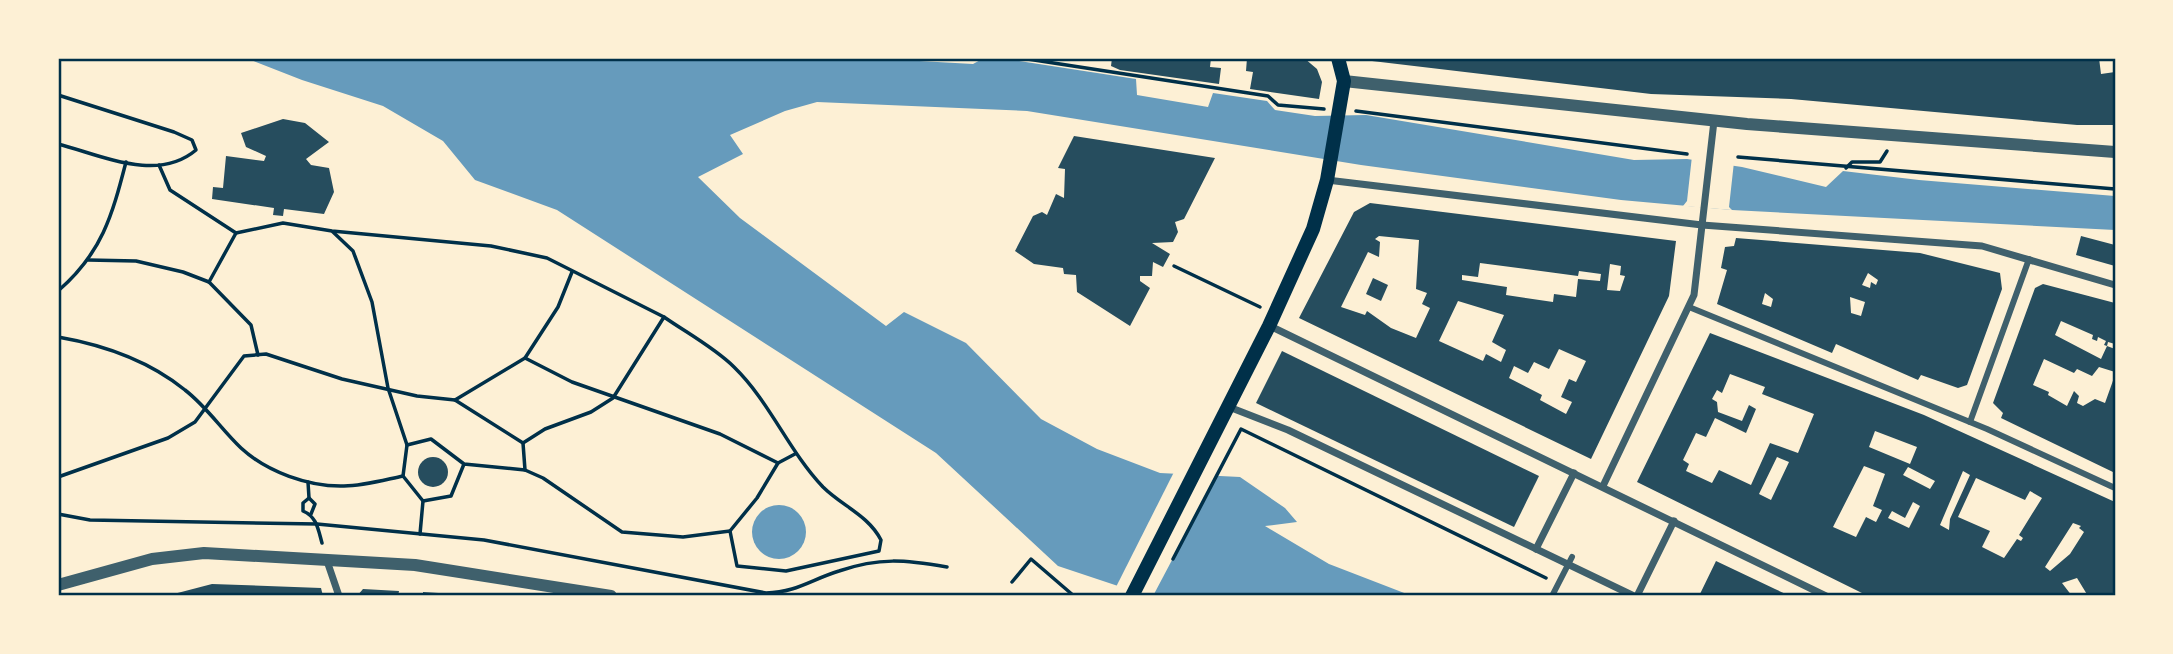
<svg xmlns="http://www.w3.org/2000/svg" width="2173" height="654" font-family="Ubuntu,sans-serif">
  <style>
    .water { fill: #669bbc }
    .pier { fill: #fdf0d5 }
    .building { fill: #264d5e; fill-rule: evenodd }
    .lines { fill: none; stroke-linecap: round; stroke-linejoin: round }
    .path { stroke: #003049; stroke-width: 3.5 }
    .pedestrian { stroke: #3f606c; stroke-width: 6 }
    .minor { stroke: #3f606c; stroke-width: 7 }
    .tertiary { stroke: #3f606c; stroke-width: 12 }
    .secondary { stroke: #003049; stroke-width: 14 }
    .neatline { fill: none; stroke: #003049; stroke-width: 2.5 }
  </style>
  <rect width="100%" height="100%" fill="#fdf0d5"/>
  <g class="water">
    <polygon points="246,58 866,58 973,64 984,58 999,58 1136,79 1137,95 1208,107 1213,93 1267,101 1275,110 1315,116 1366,115 1634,160 1687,159 1742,167 1826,187 1843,171 1919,180 2115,196 2115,230 1732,210 1621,200 1361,165 1027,111 817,102 785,111 730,135 743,154 698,177 740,218 886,326 904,312 966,343 1041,419 1097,449 1160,473 1240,477 1285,508 1297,522 1265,526 1329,564 1412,596 1148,596 1058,566 936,453 557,210 475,180 443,141 383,106 302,80"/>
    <circle cx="779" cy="532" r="27"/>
  </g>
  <g class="pier">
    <polygon points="1692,156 1734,162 1729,207 1732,210 1683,206 1687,201"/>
    <polygon points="1175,470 1218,473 1153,596 1137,596 1115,589"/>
  </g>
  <g class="building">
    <polygon points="1112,58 1211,58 1210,67 1221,68 1219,84 1120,70 1111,66"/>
    <polygon points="1247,58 1304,58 1317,69 1322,82 1319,99 1250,89 1253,72 1246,71"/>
    <polygon points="1368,58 2099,58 2101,74 2115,72 2115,125 2077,125 1791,99 1651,94 1372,61"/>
    <polygon points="283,119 305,123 329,142 306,159 311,165 329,168 334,192 324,214 284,209 283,216 273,215 274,208 212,199 213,187 223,188 226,156 264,161 266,156 246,147 241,133"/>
    <polygon points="1074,136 1215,158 1184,219 1175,222 1178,232 1173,242 1152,243 1170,254 1163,267 1153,262 1152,276 1140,276 1140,281 1150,288 1130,326 1077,292 1076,275 1064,274 1063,268 1034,264 1015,251 1033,216 1042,212 1047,215 1056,194 1064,198 1065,169 1058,168"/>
    <path d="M1370,203L1676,241L1669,296L1591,459L1299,318L1354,212ZM1379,236L1419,240L1416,289L1427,293L1422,304L1430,308L1416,338L1391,328L1367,311L1365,315L1341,307L1368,252L1379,257L1380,242L1375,239ZM1480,263L1578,276L1579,271L1601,274L1600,281L1578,279L1576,297L1554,294L1553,302L1506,295L1507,287L1462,280V275L1478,277ZM1610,264L1621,266L1620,275L1625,276L1620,291L1607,290ZM1458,301L1504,315L1492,342L1506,350L1501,362L1486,354L1483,361L1439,341ZM1559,349L1586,361L1576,382L1569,379L1561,397L1572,402L1566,414L1540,400L1542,395L1509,378L1514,366L1528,373L1534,362L1549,369Z"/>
    <polygon points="2081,236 2115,245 2115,266 2076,255"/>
    <path d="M1736,238L1920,253L2000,273L2002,289L1967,385L1958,388L1921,375L1918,380L1836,344L1832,353L1717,304L1727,270L1721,268L1725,247L1734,246ZM1868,273L1878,280L1876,285L1871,282L1870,288L1862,285ZM1765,293L1773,299L1771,307L1762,304ZM1850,297L1865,302L1861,316L1851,313Z"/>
    <polygon points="1373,278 1388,285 1381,301 1366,294"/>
    <polygon points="2043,284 2115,303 2115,344 2108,342 2107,346 2104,345 2106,341 2098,337 2097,341 2092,339 2093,335 2061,321 2055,335 2101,359 2107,346 2115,349 2115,372 2099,367 2092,376 2077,369 2074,373 2044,359 2033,385 2049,392 2048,395 2067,406 2074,391 2079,396 2077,403 2083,406 2095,399 2105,403 2115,375 2115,473 2001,418 2003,413 1993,403 2035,288"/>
    <path d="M1710,333L1924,415L2115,502V596H2088L2077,578L2062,583L2072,596H1868L1637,482ZM1730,374L1765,387L1762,394L1814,414L1798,453L1770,443L1751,485L1719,470L1712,483L1686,471L1689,464L1683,460L1696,433L1706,437L1715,418L1746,433L1756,409L1749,405L1742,421L1718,412L1717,402L1712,399L1717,390L1722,393ZM1875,431L1917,447L1910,464L1869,447ZM1777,457L1789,462L1771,500L1759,494ZM1864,466L1885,474L1873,506L1882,510L1876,522L1866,517L1856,537L1833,527ZM1908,467L1935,481L1930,489L1903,475ZM1963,471L1970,475L1950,519L1949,530L1940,525ZM1976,478L2025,500L2030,491L2042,498L2019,535L2023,538L2021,541L2017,539L2004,558L1982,547L1990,531L1958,517ZM1913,502L1920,506L1909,528L1888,518L1892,511L1905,518ZM2073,523L2081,526L2079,528L2084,532L2070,554L2050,571L2045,567Z"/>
    <polygon points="1282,351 1539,476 1514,527 1256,403"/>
    <circle cx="433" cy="472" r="15"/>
    <polygon points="1716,561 1775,589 1790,596 1699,596"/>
    <polygon points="212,584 321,588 323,596 166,596"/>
    <polygon points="363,589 399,591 398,596 357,596"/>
    <polygon points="423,592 454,594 454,596 423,596"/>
  </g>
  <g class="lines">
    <g class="path">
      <polyline points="1021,58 1268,96 1278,105 1324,109"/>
      <path d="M58,95L174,132L192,140L196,150C157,183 101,155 58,144"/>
      <polyline points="1356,111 1687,154"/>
      <polyline points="1738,157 2115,189"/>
      <polyline points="159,165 170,190 236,233"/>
      <polyline points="1846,168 1852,162 1880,162 1887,151"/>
      <polyline points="333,232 353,251 372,302 388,388 407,445"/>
      <polyline points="88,260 136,261 183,272 209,282 251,325 258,355"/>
      <polyline points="1174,266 1260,307"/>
      <polyline points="209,282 236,233 283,223 332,231 491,246 547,258 664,317"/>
      <path d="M58,291C102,253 112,216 126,162"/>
      <path d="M664,317C687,333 715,348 734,367C770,402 788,450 823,487C842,506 868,515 881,540L879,551L786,571L737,566L730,531L683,537L622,532L543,478L525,470L523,443L545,429L591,412L613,398Z"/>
      <path d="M58,337C104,345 148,360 185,390C207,407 221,429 241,448C267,472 309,487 344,486C363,486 384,480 403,476"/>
      <polyline points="525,358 572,382 720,434 778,463 795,454"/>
      <polyline points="455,400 523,443"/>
      <polyline points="464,464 431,439 407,445 403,476 423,501 451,496 464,464 525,470"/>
      <polyline points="58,477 168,438 195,422 244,356 266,354 342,379 417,396 455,400 525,358 558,307 572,272"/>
      <path d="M308,482L309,498L303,503V511C317,517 318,529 322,543"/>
      <polyline points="309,498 315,504 311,514"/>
      <path d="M58,514L90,520L317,524L484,540L766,593C797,592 810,580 839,571C880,557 905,560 947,567"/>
      <polyline points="730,531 757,498 778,463"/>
      <polyline points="420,534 423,501"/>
      <polyline points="1173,559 1241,429 1546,578"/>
      <polyline points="1012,582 1031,559 1074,596"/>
    </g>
    <g class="pedestrian">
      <polyline points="1689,307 1987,429 2115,488"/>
      <polyline points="1970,422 2029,259"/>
      <polyline points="1552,596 1572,557"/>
    </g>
    <g class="minor">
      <polyline points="1327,180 1702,225 1982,246 2115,285"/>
      <polyline points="1270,326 1826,596"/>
      <polyline points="1229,407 1288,430 1634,596"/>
      <polyline points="1603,486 1694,295 1714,121"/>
      <polyline points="1536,549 1574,473"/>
      <polyline points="326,558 339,596"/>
      <polyline points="1637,596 1674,521"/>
    </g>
    <g class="tertiary">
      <polyline points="1344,81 1747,124 2115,152"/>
      <polyline points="58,585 152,559 204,553 415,565 611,596"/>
    </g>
    <polyline class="secondary" points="1132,596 1269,326 1313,229 1327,180 1344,81 1338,58"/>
  </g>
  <rect width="2173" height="654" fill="none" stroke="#fdf0d5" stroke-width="119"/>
  <rect x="60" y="60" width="2054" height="534" class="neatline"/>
</svg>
